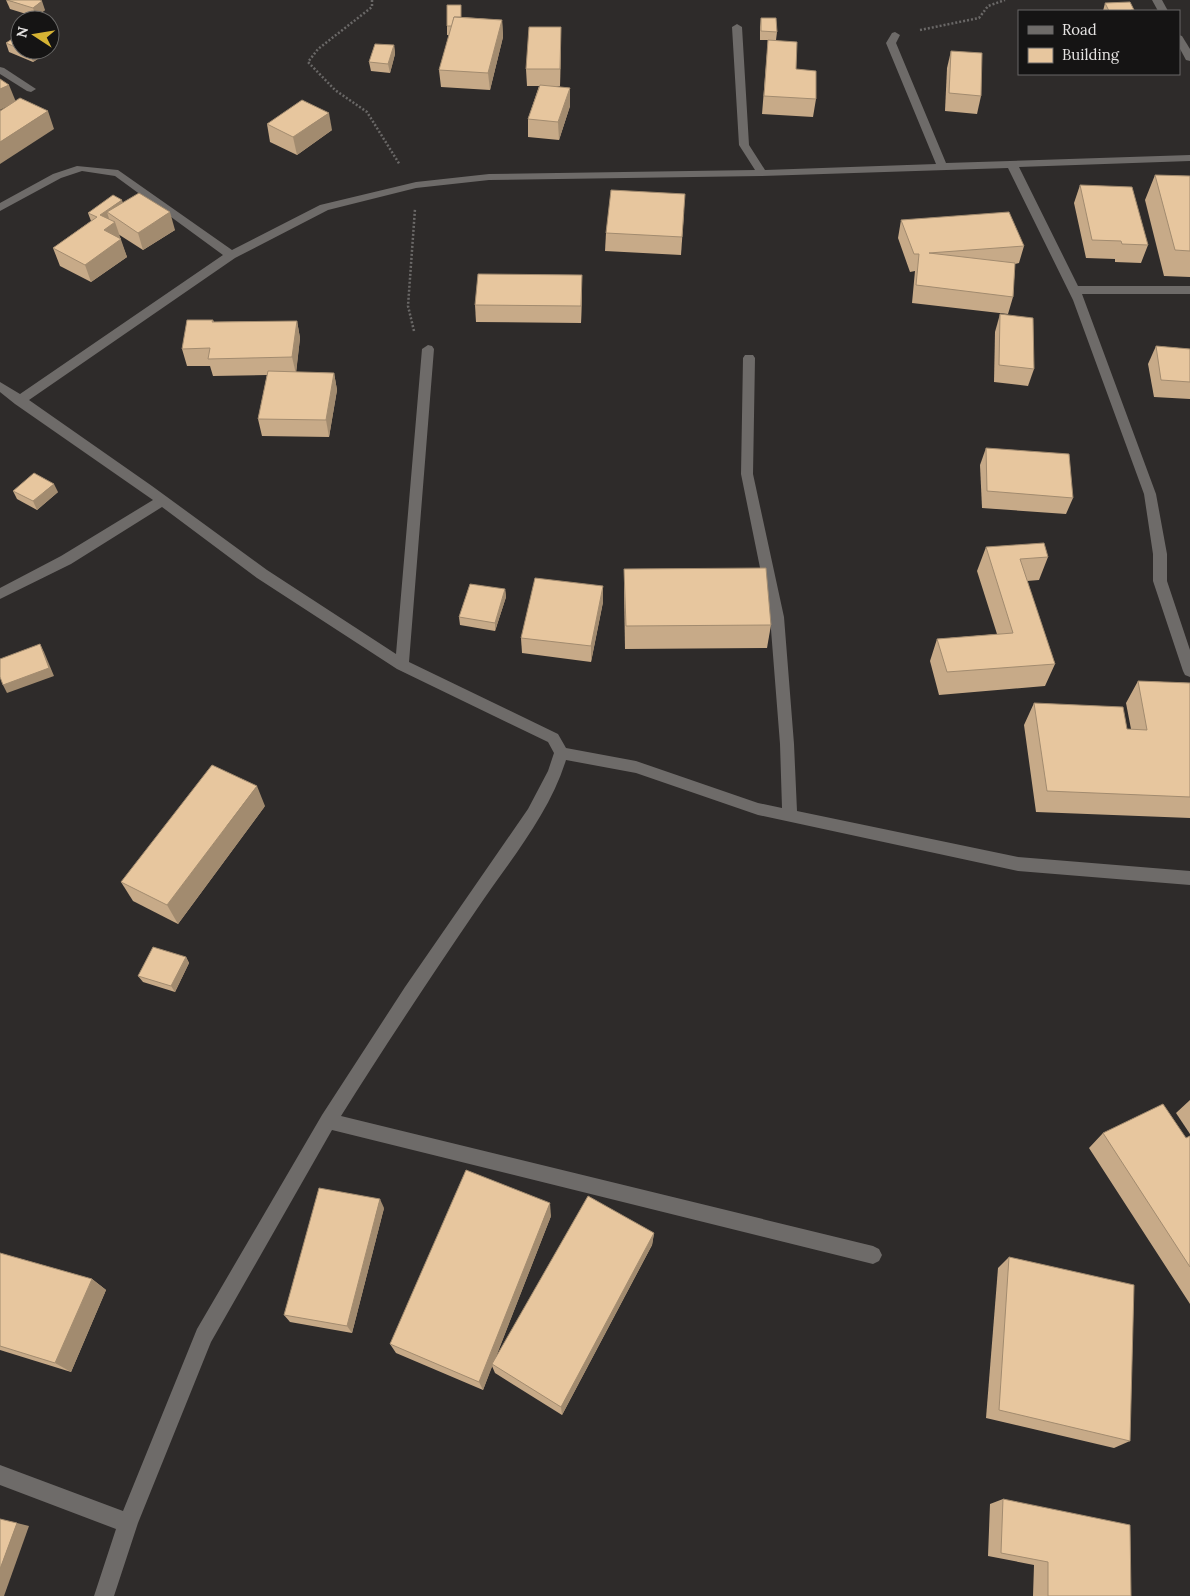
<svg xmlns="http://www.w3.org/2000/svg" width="1190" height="1596" font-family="Lora,serif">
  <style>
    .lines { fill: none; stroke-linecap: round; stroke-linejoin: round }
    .path { stroke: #6a6867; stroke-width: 2.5; stroke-dasharray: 2 2; stroke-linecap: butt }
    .minor { fill: #6e6b69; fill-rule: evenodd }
    .wall { fill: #c7aa88 }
    .shaded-wall { fill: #a28b6f }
    .building { fill: #e7c69e; stroke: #a28b6f }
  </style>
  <rect width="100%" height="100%" fill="#2e2b2a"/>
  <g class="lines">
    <g class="path">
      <polyline points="372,0 372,7 318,49 308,62 335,90 367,112 400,165"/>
      <polyline points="920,30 979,18 988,6 1005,0"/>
      <polyline points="414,331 408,306 415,209"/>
    </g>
    <g class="minor">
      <polygon points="1152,0 1162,0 1168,11 1158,11"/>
      <path d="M737,24L742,27L749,145L765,170L936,164L886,43L892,33L895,32L900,35L896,43L946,163L1190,155V161L1019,167L1078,286H1190V294H1082L1156,494L1167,554V581L1190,650V677L1185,675L1183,671L1153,581V554L1144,494L1073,300L1008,168L762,176L489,180L416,188L328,210L235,258L29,400L152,486L267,570L396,654L422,349L428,345L432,346L434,349L409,662L558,734L566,748L636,761L758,803L782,808L780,744L770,617L741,474L743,358L745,355H753L755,358L753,474L784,617L794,744L797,811L1018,857L1190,871V885L1018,871L758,815L636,773L566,760C549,815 508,863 477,909C430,978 385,1046 341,1116L873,1246L879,1249L882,1255L879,1261L873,1264L332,1130L211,1342L138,1523L114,1596H94L116,1529L0,1485V1465L123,1511L197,1329L322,1115L405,987L528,809L548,771L554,753L548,742L397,669L257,578L162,507L71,564L0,599V588L61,556L153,500L15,404L0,392V382L20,394L223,255L115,176L82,171L61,178L0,211V203L53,174L77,166L118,170L232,250L320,205L416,182L489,174L755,170L739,145L732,27Z"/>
      <polygon points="1179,35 1182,36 1190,49 1190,61 1186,60 1179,47"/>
      <polygon points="0,67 4,68 36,89 31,92 27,91 0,74"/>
    </g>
  </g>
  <g class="wall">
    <polygon points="6,0 45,10 36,17 10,9"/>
    <polygon points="1105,3 1134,10 1133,11 1103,11"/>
    <polygon points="462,17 502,20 503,37 490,90 441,87 439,70 449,35 447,35 447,26"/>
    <polygon points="761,18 777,32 776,40 796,69 816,99 813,117 762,114 768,40 760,40 760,27"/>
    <polygon points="561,27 560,86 553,86 570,88 570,106 559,140 528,137 528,119 539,86 527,86 526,69"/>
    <polygon points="20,34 20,50 46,50 47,53 33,62 9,52 6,43"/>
    <polygon points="394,45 395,54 390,73 371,71 369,62"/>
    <polygon points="951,51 981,96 977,114 945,111 947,68"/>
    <polygon points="267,124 332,130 297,155 270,142"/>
    <polygon points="1155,175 1190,176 1190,277 1164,276 1145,200"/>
    <polygon points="1080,185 1148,245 1141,263 1115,262 1115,259 1086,258 1074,203"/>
    <polygon points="123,203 175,230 143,250 118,234 127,257 91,282 60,266 53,248 91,221 88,213"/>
    <polygon points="684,212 681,255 605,251 606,233"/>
    <polygon points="901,220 1024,246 1019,263 1015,264 1013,297 1008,314 912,303 915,271 910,272 898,238"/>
    <polygon points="582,292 581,323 476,322 475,305"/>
    <polygon points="1000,314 1034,369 1028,386 994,382 995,332"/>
    <polygon points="213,320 214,322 297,321 300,338 296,372 334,373 337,390 329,437 262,436 258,419 267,375 213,376 210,366 187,366 182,349"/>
    <polygon points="1156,346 1190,349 1190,399 1154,397 1148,364"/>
    <polygon points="986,448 1073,498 1066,514 982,508 980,465"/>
    <polygon points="13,491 58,492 37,510 17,499"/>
    <polygon points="986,547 1048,557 1039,580 1027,581 1055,664 1045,686 939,695 930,661 937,639 997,634 977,571"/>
    <polygon points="624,569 771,625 767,648 625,649 624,592"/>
    <polygon points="603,586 603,602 591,662 522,653 521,638"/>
    <polygon points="505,589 506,597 495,631 460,625 459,617"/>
    <polygon points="1138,681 1190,683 1190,818 1036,812 1024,725 1034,703 1127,729 1131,729 1126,703"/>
    <polygon points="265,806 178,924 133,901 121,882"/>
    <polygon points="186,957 189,963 175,992 143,982 138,976"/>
    <polygon points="1190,1100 1190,1134 1176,1113"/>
    <polygon points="1103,1133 1186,1138 1190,1136 1190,1304 1089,1148"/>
    <polygon points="384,1208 352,1333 290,1322 284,1315"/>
    <polygon points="551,1216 495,1359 654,1233 652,1245 562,1415 495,1373 492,1366 483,1390 396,1353 390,1344"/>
    <polygon points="0,1253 92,1279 106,1290 71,1372 0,1350"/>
    <polygon points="1009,1257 1130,1441 1114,1448 986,1418 998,1268"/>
    <polygon points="1003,1499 1131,1596 1033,1596 1034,1565 988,1556 990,1504"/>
  </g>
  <g class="shaded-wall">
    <polygon points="42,1 45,10 36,17 33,8"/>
    <polygon points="502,20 503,37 490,90 488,73"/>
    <polygon points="561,27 561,45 560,86 560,69"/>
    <polygon points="394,45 395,54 390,73 388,64"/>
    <polygon points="35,50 46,50 47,53 33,62 30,53"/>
    <polygon points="9,85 16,102 0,110 0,89"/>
    <polygon points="570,88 570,106 559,140 558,122"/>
    <polygon points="48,111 54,129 0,164 0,142"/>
    <polygon points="329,113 332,130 297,155 293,137"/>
    <polygon points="122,200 128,217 107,212 111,225 115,222 127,257 91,282 85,265 104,230 100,215"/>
    <polygon points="170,212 175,230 143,250 138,233"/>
    <polygon points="582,275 582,292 581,323 581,306"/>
    <polygon points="297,321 300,338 296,374 292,357"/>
    <polygon points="334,373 337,390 329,437 326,420"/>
    <polygon points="54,484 58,492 37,510 33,501"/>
    <polygon points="603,586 603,602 591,662 591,646"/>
    <polygon points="505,589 506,597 495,631 495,623"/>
    <polygon points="40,644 44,652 54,676 7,693 3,685"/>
    <polygon points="257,786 265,806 178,924 167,905"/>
    <polygon points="186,957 189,963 175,992 171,986"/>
    <polygon points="380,1199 384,1208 352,1333 347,1326"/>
    <polygon points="550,1203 551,1216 483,1390 479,1382"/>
    <polygon points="654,1233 652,1245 562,1415 561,1407"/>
    <polygon points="92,1279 106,1290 71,1372 55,1363"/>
    <polygon points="17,1523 29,1526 4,1596 0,1596 0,1569"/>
  </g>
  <g class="building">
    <polygon points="7,0 40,0 42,1 33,8"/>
    <polygon points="1130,2 1134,10 1131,10 1131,11 1109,11 1105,3"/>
    <polygon points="447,5 461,5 461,17 454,17 452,26 447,26"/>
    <polygon points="454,17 502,20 488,73 439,70"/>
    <polygon points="761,18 776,18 777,32 761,31"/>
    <polygon points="529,27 561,27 560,69 526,69"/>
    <polygon points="20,34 20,49 6,43"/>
    <polygon points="768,40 797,42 796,69 816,71 816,99 764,96"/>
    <polygon points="375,44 394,45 388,64 369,62"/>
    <polygon points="23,50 35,50 30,53"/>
    <polygon points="951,51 982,53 981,96 949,93"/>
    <polygon points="0,79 9,85 0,89"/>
    <polygon points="540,85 570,88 558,122 528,119"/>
    <polygon points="20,98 48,111 0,142 0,111"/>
    <polygon points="302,100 329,113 293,137 267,124"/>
    <polygon points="1155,175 1190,176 1190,251 1175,250"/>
    <polygon points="1080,185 1132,187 1148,245 1122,244 1121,241 1092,240"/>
    <polygon points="611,190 685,194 682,237 606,233"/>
    <polygon points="139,193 170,212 138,233 107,212"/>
    <polygon points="113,195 122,200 100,215 115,222 104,230 121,239 85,265 53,248 97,217 88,213"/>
    <polygon points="1009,212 1024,246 929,253 1015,263 1013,297 916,285 919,254 914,254 901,220"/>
    <polygon points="478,274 582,275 581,306 475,305"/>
    <polygon points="1000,314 1033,318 1034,369 999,365"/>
    <polygon points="187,320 213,320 212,322 297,321 292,357 208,359 210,348 182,349"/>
    <polygon points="1156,346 1190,349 1190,382 1161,380"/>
    <polygon points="268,371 334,373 326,420 258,419"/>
    <polygon points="986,448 1069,454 1073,498 987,491"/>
    <polygon points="34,473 54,484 33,501 13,491"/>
    <polygon points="1044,543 1048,557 1020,559 1055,664 947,672 937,639 1013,633 986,547"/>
    <polygon points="766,568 771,625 626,626 624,569"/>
    <polygon points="535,578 603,586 591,646 521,638"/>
    <polygon points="470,584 505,589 495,623 459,617"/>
    <polygon points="40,644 49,668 3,685 0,677 0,659"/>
    <polygon points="1138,681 1190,683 1190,797 1047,791 1034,703 1123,707 1127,729 1147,730"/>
    <polygon points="212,765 257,786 167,905 121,882"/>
    <polygon points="153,947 186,957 171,986 138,976"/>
    <polygon points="1163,1104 1186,1138 1190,1136 1190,1267 1103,1133"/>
    <polygon points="466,1170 550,1203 479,1382 390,1344"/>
    <polygon points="319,1188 380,1199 347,1326 284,1315"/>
    <polygon points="588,1196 654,1233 561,1407 492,1364"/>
    <polygon points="0,1253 92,1279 55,1363 0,1346"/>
    <polygon points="1009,1257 1134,1285 1130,1441 999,1410"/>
    <polygon points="1003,1499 1130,1525 1131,1596 1048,1596 1048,1562 1001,1553"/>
    <polygon points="0,1519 17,1523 0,1569"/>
  </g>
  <rect x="1018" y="10" width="162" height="65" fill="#151414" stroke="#686766"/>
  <rect x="1028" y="26" width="25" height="8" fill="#6e6b69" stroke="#686766"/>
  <text x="1062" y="35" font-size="15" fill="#e5e3e2">Road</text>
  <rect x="1028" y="48" width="25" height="15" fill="#e7c69e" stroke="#686766"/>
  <text x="1062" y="60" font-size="15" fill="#e5e3e2">Building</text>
  <g transform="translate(35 35) rotate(282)"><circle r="24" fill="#151414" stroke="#686766"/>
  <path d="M0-4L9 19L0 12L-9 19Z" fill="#d7b434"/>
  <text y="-8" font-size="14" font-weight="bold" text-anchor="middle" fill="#e5e3e2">N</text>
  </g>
</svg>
